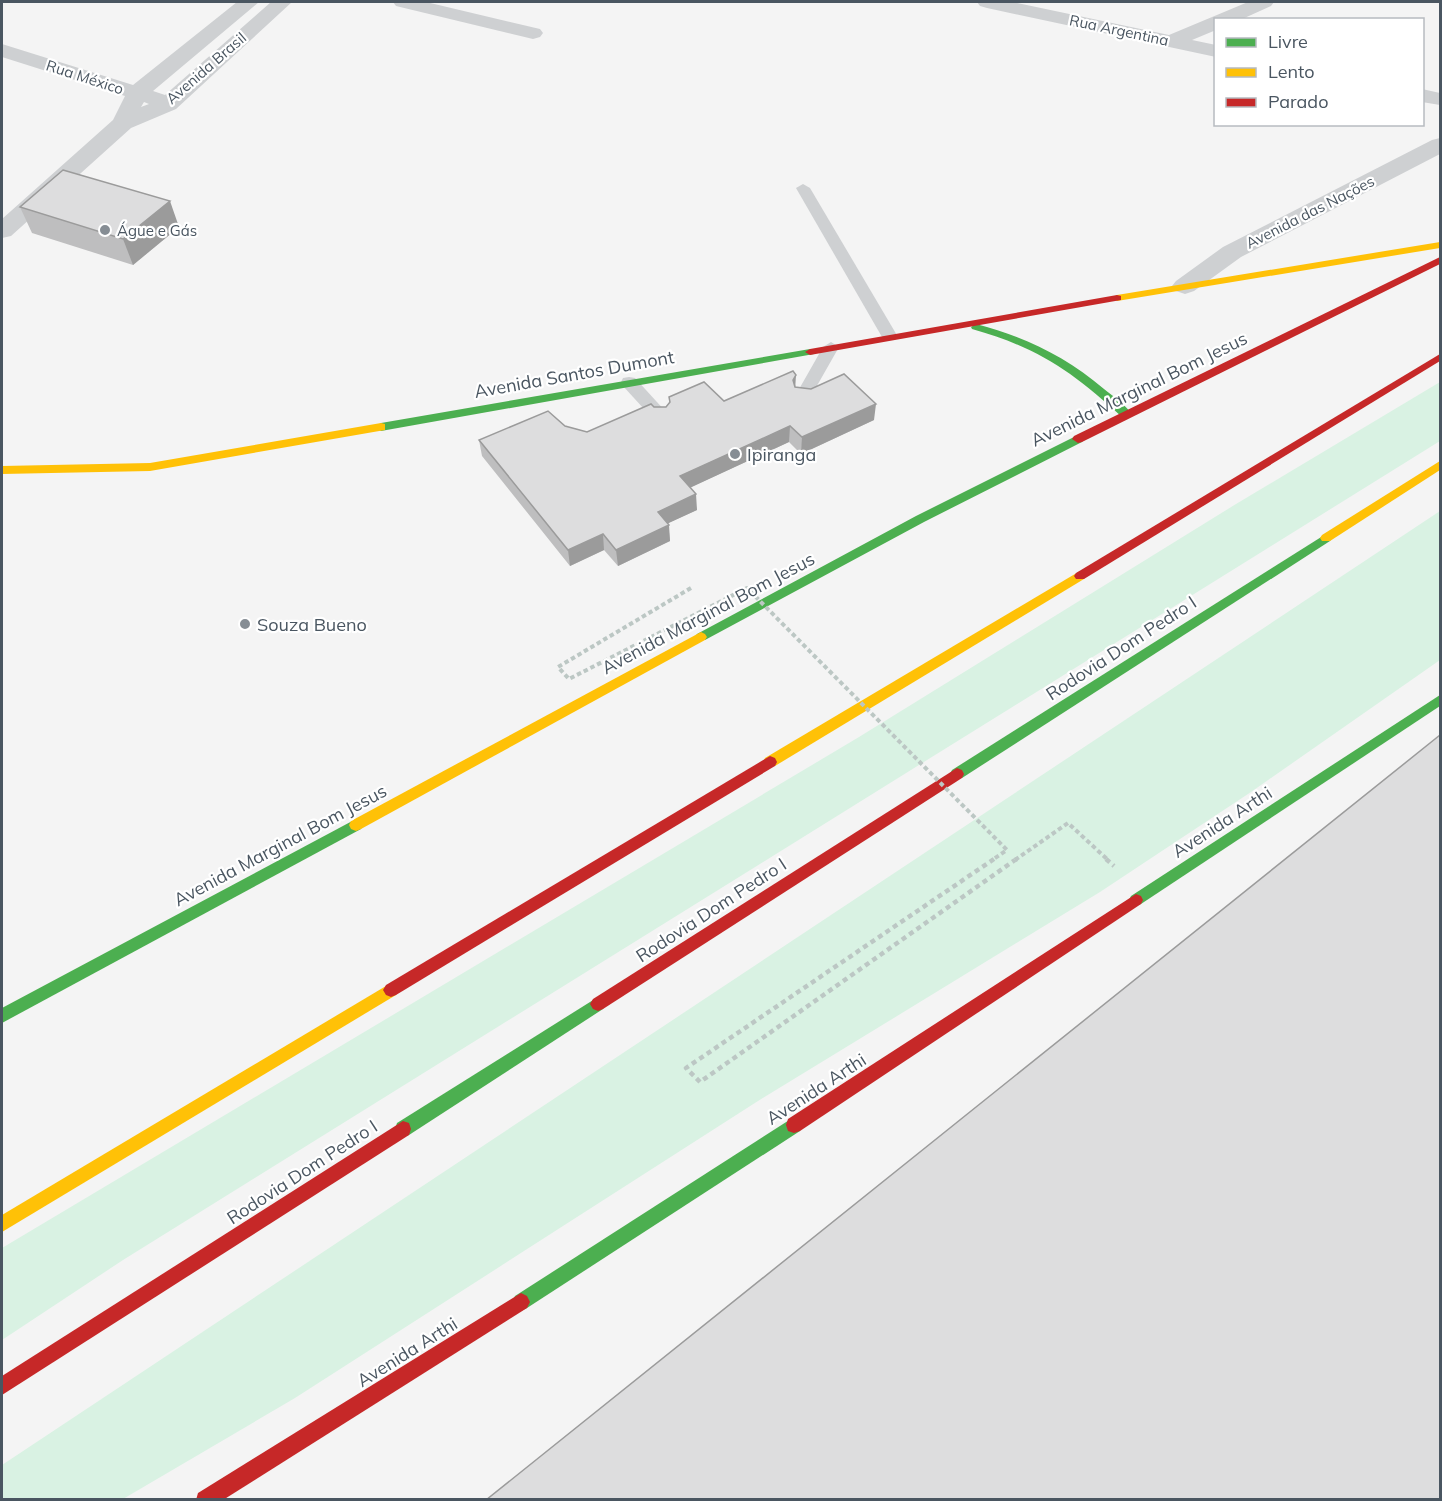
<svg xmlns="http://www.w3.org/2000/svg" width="1442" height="1501" font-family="Mulish,sans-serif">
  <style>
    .green { fill: #d9f2e3 }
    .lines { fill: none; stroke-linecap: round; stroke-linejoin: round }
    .path-far1 { stroke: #bcc7c4; stroke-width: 4; stroke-dasharray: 4.5 3; stroke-linecap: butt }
    .path { stroke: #bcc7c4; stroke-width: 4.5; stroke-dasharray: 5 4; stroke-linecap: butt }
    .lane { fill: #ced0d2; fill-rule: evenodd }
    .street { fill: #ced0d2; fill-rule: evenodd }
    .fast { fill: #4caf50; fill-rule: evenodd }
    .slow { fill: #ffc107; fill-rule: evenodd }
    .jam { fill: #c62828; fill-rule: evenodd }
    .path-bridge-far1 { stroke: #bcc7c4; stroke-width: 4; stroke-dasharray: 4.5 3; stroke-linecap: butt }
    .path-bridge { stroke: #bcc7c4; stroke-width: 4.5; stroke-dasharray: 5 4; stroke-linecap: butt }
    .wall { fill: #bebebf }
    .shaded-wall { fill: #9b9b9b }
    .building { fill: #ddddde; stroke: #9b9b9b; stroke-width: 1.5 }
    .poi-dot { fill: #868d94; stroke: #fff; stroke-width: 2 }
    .labels { text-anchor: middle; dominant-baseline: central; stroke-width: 4.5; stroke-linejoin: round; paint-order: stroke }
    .far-street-label { font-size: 15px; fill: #4a5661; stroke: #fff }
    .far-poi-label { font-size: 15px; fill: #4a5661; stroke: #fff; text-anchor: start }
    .street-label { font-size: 18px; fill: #4a5661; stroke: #fff }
    .poi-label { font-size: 18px; fill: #4a5661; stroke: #fff; text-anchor: start }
  </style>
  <rect width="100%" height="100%" fill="#f4f4f4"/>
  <g class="green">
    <polygon points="1440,382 1440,441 123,1260 2,1340 2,1248 859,737 1236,504"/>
    <polygon points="1440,511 1440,660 1251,792 1100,892 758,1101 295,1398 123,1499 2,1499 2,1465"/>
  </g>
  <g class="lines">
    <polyline class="path-far1" points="1015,860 1068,823 1108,860"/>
    <g class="path">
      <polyline points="1106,859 1114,866"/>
      <polyline points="1015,860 1017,859"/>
    </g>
    <g class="lane">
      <polygon points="803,184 810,188 898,337 895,340 885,340 882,337 796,188"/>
      <polygon points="831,342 839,347 810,398 808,402 796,402 794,398 823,347"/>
      <polygon points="629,377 635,378 667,413 669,417 667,421 655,421 623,386 621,382 623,378"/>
    </g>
    <g class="street">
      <path d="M237,2H259L153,91L165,95L271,2H292L176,109L131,128L11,236L2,238V219L113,120L125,96L2,57V44L133,85ZM144,102L149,104L141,107Z"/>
      <polygon points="393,2 426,2 540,29 543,33 540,37 533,39 396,6"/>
      <polygon points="977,2 1013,2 1169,35 1248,2 1274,2 1271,6 1240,20 1216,20 1216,30 1192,40 1216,45 1216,57 987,8 980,6"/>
      <polygon points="1422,89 1440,93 1440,105 1422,102"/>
      <polygon points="1440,138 1440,154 1241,257 1194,291 1185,294 1176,291 1172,286 1176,281 1223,247 1432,140"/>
    </g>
    <g class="fast">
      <path d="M976,324C1025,337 1065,356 1104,389C1113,396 1124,404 1132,414L1130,417H1122C1073,372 1037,347 972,329L971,327Z"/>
      <polygon points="810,349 814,350 814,354 381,431 375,427 381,423"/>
      <polygon points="1078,435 1084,439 1082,442 924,522 705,640 697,640 695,637 697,634 916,516"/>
      <polygon points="1326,534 1330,535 1332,538 1330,541 962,778 952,778 950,774 952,770"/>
      <polygon points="1440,695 1440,706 1141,904 1136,906 1131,904 1129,900 1131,896"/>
      <polygon points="356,819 361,821 363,825 361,829 2,1023 2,1008"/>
      <polygon points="598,997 603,999 606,1004 603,1009 409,1135 403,1137 397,1135 395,1129 397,1123"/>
      <polygon points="794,1117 800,1119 802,1125 800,1131 527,1308 521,1311 515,1308 512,1302 515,1296"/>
    </g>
    <g class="slow">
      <polygon points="1440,242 1440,248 1117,301 1112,298 1117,295"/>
      <polygon points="381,423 385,424 385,430 150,471 2,474 2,466 150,463"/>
      <polygon points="1440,461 1440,470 1330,541 1322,541 1320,538 1322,535"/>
      <polygon points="1080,571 1086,576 1084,579 775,766 765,766 763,762 765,758"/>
      <polygon points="701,632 705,634 707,637 705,640 361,829 356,831 351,829 349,825 351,821"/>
      <polygon points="391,983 396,985 399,990 396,995 2,1232 2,1215"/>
    </g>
    <g class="jam">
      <polygon points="1440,257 1440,264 1082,442 1078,443 1072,439 1074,436"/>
      <polygon points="1117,295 1121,296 1121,300 810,355 805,352 810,349"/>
      <polygon points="1440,354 1440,361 1084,579 1076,579 1074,576 1076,573"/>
      <polygon points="770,756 775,758 777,762 775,766 396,995 391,997 386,995 383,990 386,985"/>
      <polygon points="957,768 962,770 964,774 962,778 603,1009 598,1011 593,1009 590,1004 593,999"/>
      <polygon points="1136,894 1141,896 1143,900 1141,904 800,1131 794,1133 788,1131 786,1125 788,1119"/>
      <polygon points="403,1121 409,1123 411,1129 409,1135 2,1395 2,1376"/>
      <polygon points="521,1293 527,1296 530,1302 527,1308 223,1500 196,1500 198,1493"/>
    </g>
    <polyline class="path-bridge-far1" points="691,588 558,667 569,679 747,588 1007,850 992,860"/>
    <polyline class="path-bridge" points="994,859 686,1068 700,1082 1015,860"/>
  </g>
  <g class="wall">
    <polygon points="20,207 179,227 133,265 32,233"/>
    <polygon points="796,387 874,420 801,454 789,442 691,487 697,510 668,523 670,541 618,566 604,550 570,566 482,456 479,440 565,426 587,432 654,407 666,407 669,403 669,397 724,401"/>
  </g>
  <g class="shaded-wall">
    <polygon points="170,201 179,227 133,265 123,239"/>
    <polygon points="796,375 795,391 793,380"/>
    <polygon points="876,404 874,420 801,454 802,437"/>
    <polygon points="790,426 789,442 681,492 680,476"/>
    <polygon points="696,494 697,510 658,528 658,512"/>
    <polygon points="669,525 670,541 618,566 616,550"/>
    <polygon points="603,534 604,550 570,566 568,550"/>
  </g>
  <g class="building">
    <polygon points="63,170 170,201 123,239 20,207"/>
    <polygon points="793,371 796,375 793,380 795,387 811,389 844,374 876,404 802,437 790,426 680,476 696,494 658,512 669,525 616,550 603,534 568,550 479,440 548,411 565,426 587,432 651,404 654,407 666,407 670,402 669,397 704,382 724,401"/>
    <polygon points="1440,735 1440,1500 486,1500"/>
  </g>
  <g class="poi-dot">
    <circle cx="105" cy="230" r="6"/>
    <circle cx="735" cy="454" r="6"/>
    <circle cx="245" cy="624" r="6"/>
  </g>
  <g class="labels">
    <g class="far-street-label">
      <text transform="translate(1119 30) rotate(12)">Rua Argentina</text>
      <text transform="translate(206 68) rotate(-41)">Avenida Brasil</text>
      <text transform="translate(85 77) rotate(18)">Rua México</text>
      <text transform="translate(1310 212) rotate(-27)">Avenida das Nações</text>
    </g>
    <g class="far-poi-label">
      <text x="117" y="230">Águe e Gás</text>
    </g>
    <g class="street-label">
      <text transform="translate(574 374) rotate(-10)">Avenida Santos Dumont</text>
      <text transform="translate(1139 389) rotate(-26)">Avenida Marginal Bom Jesus</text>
      <text transform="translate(708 613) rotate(-28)">Avenida Marginal Bom Jesus</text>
      <text transform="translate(1121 648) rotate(-33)">Rodovia Dom Pedro I</text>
      <text transform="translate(1222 822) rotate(-33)">Avenida Arthi</text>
      <text transform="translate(280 845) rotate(-28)">Avenida Marginal Bom Jesus</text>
      <text transform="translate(711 910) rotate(-33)">Rodovia Dom Pedro I</text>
      <text transform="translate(816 1089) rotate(-33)">Avenida Arthi</text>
      <text transform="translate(302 1172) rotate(-33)">Rodovia Dom Pedro I</text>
      <text transform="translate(407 1352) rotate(-32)">Avenida Arthi</text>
    </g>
    <g class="poi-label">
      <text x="747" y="454">Ipiranga</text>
      <text x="257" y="624">Souza Bueno</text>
    </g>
  </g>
  <rect width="1442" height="1501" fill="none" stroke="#4a5661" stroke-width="6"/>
  <rect x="1214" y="18" width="210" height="108" fill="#ffffff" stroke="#b7bbc0" stroke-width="1.5"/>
  <rect x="1226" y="38" width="30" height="9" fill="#4caf50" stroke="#b7bbc0" stroke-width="1.5"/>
  <text x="1268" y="48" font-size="18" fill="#4a5661">Livre</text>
  <rect x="1226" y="68" width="30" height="9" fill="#ffc107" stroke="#b7bbc0" stroke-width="1.5"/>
  <text x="1268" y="78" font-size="18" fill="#4a5661">Lento</text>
  <rect x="1226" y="98" width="30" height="9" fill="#c62828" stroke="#b7bbc0" stroke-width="1.5"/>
  <text x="1268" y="108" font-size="18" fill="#4a5661">Parado</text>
</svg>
